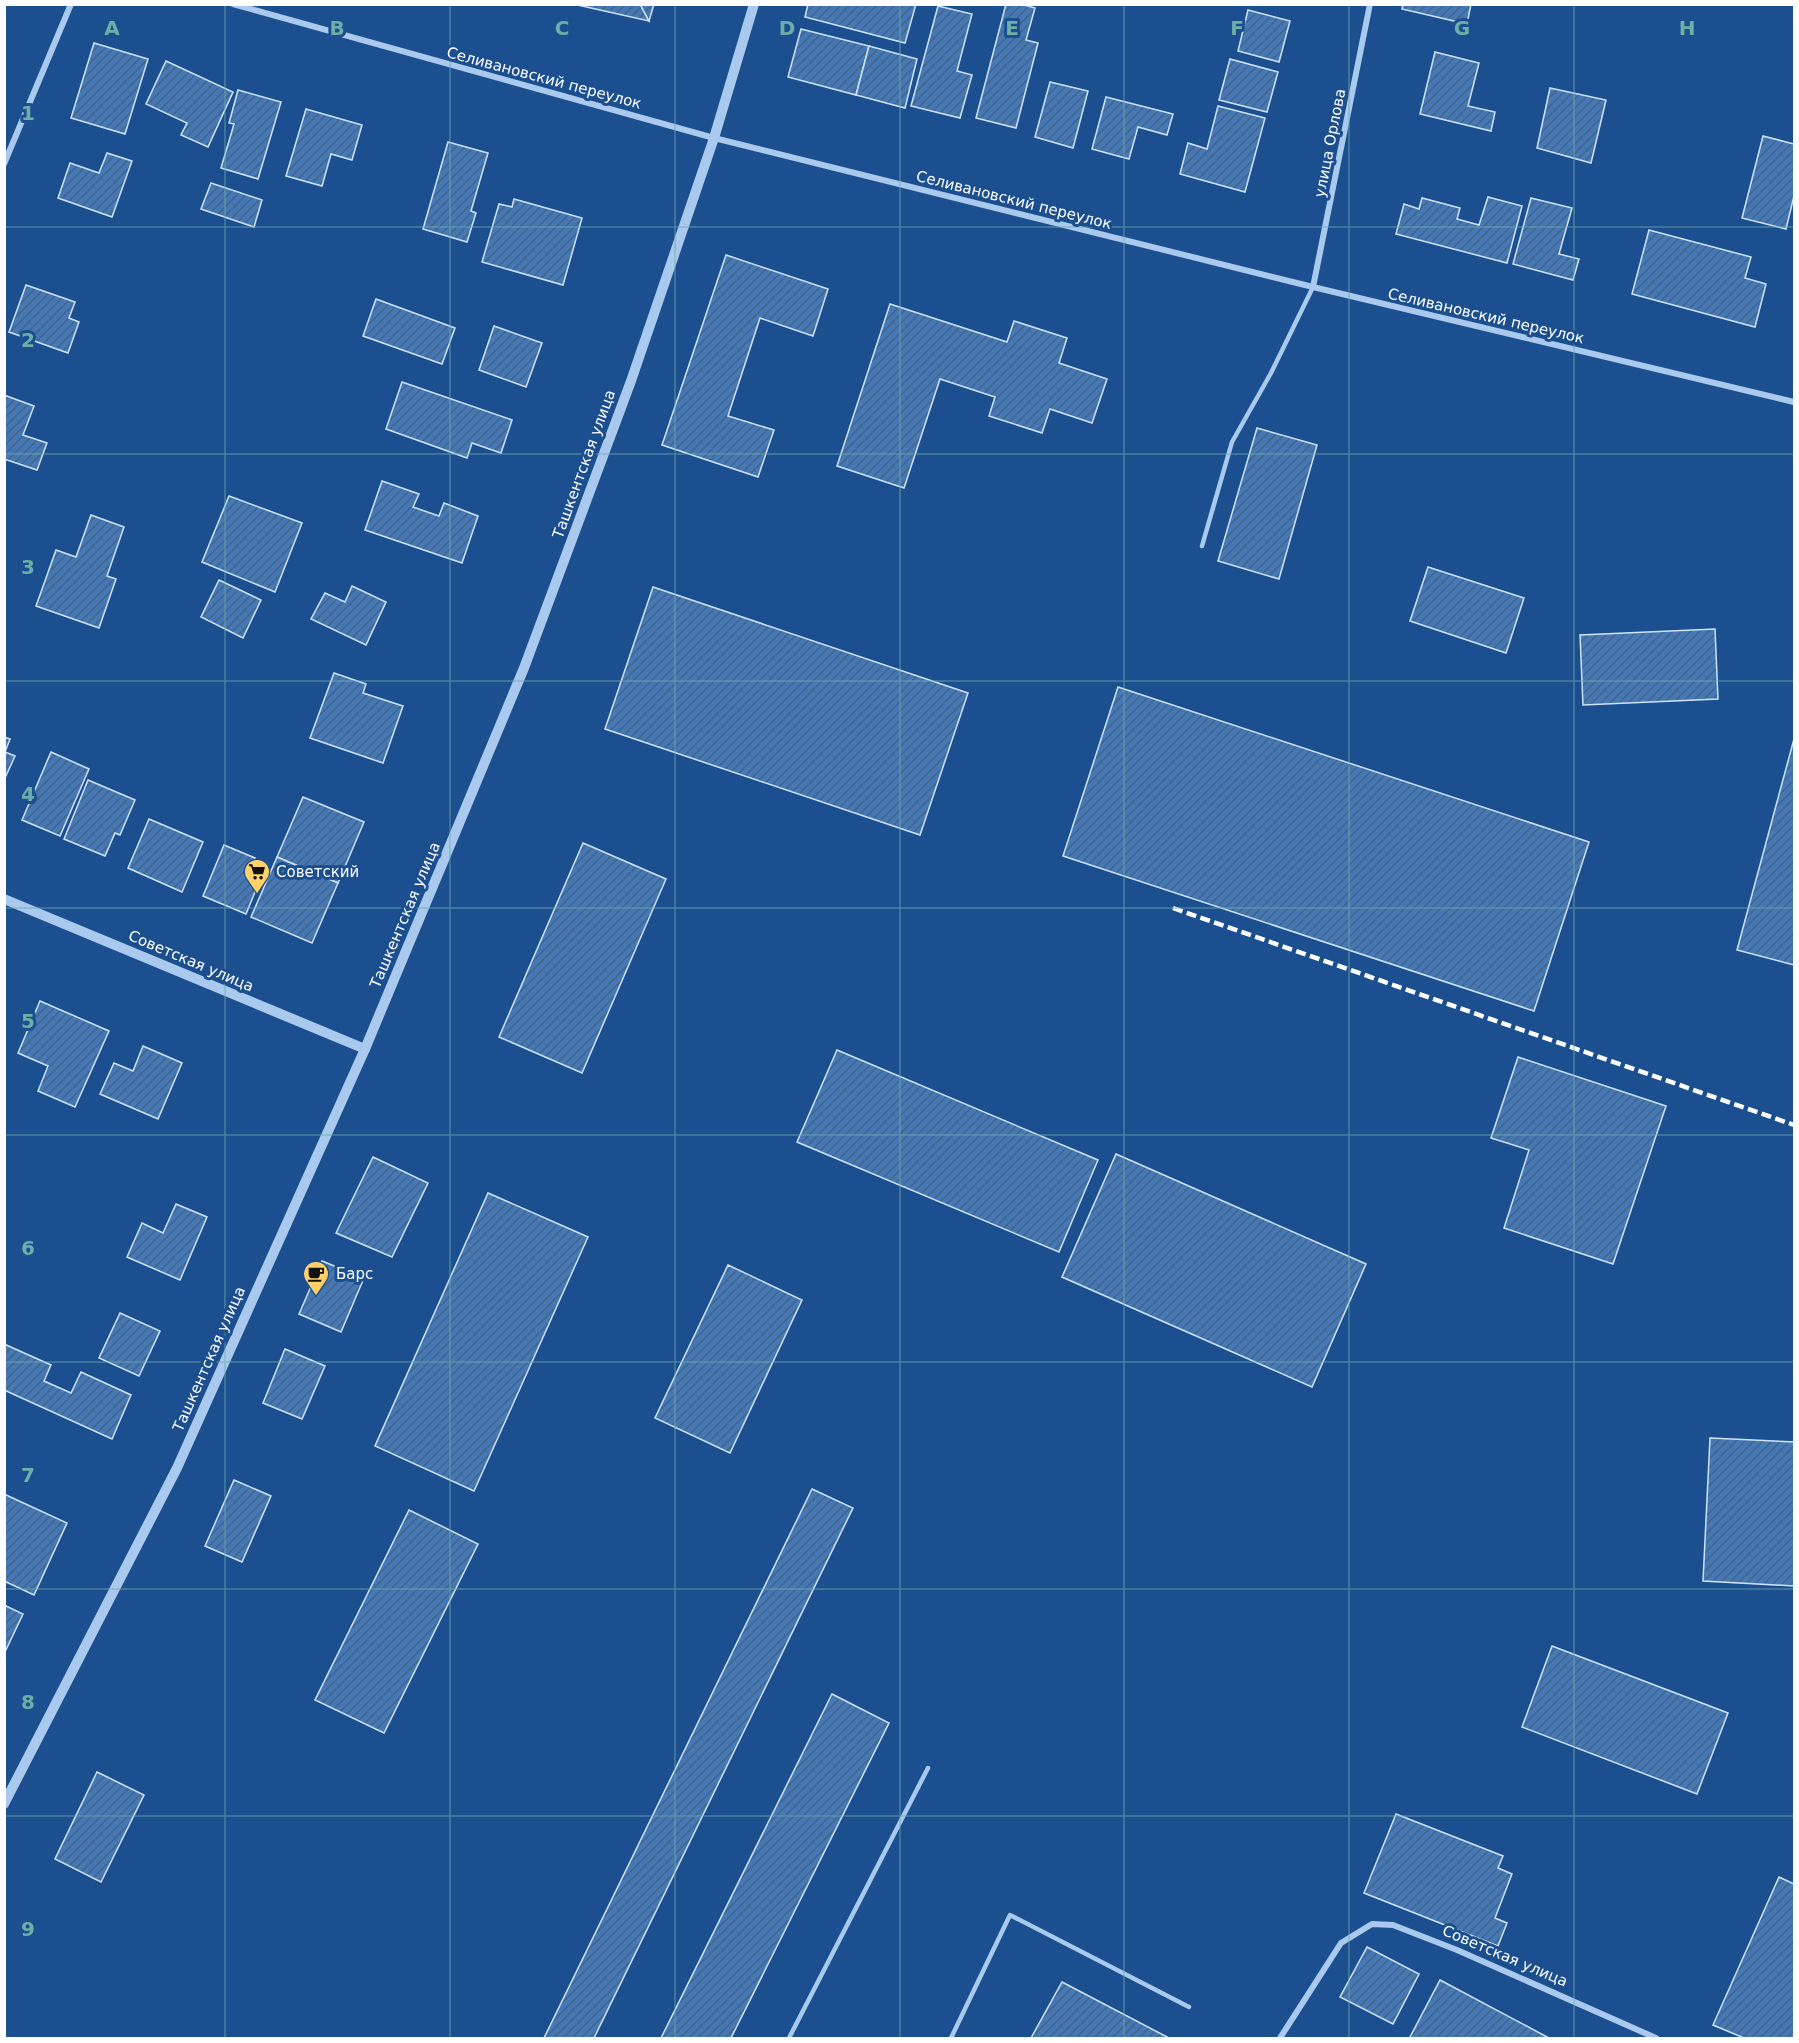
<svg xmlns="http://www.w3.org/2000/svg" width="1799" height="2043" font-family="'DejaVu Sans',sans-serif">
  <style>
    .building { fill: url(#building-hatch); stroke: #cfe3fa; stroke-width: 1.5 }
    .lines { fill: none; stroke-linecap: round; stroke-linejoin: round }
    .service { stroke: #a9c9ee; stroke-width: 4.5 }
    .minor { stroke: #a9c9ee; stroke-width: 6 }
    .tertiary { stroke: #a9c9ee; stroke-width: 10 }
    .rail { stroke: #fff; stroke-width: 4.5; stroke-dasharray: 10 4.5; stroke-linecap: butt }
    .grid { fill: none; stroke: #6fada8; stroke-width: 1.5; stroke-opacity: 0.55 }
    .labels { text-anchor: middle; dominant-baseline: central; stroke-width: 6; stroke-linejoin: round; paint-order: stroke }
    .street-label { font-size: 15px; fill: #fff; stroke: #1b4f8f }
    .poi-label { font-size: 15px; fill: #fff; stroke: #1b4f8f; text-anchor: start }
    .grid-label { font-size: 20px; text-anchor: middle; font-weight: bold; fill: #6fada8; stroke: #1b4f8f; stroke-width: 6; stroke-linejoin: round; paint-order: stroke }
  </style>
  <defs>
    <pattern id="building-hatch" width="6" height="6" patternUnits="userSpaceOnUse" patternTransform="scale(1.5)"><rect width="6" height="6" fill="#4478b7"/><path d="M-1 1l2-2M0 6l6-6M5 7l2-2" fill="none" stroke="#486282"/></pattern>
  </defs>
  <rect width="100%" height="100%" fill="#1b4f8f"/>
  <g class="building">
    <polygon points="573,4 640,4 649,21"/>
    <polygon points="640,4 654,4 649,21"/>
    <polygon points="808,4 916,4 905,43 805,17"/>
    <polygon points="1006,4 1021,4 1035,8 1026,40 1038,43 1016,128 976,118"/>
    <polygon points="1403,4 1471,4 1467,24 1402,9"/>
    <polygon points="938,6 972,14 957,71 972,75 960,118 911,106"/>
    <polygon points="1248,10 1290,21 1279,62 1238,51"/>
    <polygon points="801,29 869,46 856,95 788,77"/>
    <polygon points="94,43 148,59 125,134 71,118"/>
    <polygon points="869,46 917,59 905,108 856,95"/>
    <polygon points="1435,52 1479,63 1468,106 1495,112 1491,131 1420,114"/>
    <polygon points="1230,59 1278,72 1267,112 1219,100"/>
    <polygon points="166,61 233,92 208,147 181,135 187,123 146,104"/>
    <polygon points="1050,82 1088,91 1073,148 1035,137"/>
    <polygon points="1550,88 1606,100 1591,163 1537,148"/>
    <polygon points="238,90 281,102 258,179 221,168 234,124 229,123"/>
    <polygon points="1106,97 1173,114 1167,135 1138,127 1129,159 1092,149"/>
    <polygon points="1218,106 1265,118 1245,192 1180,174 1188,143 1207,149"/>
    <polygon points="306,109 362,125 352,160 331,154 322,186 286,176"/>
    <polygon points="1763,136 1794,144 1794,196 1786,229 1742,218"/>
    <polygon points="448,142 488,153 471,211 476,213 467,242 423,229"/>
    <polygon points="107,153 132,161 112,217 58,198 70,163 99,173"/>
    <polygon points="211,183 262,200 254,227 201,209"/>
    <polygon points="1488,197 1522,206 1507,263 1396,234 1404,204 1419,209 1422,198 1460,208 1457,219 1479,225"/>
    <polygon points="1531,198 1572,208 1559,254 1579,259 1573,280 1513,264"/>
    <polygon points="514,199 582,218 563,285 482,262 499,204 512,207"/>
    <polygon points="1649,230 1751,257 1745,278 1766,284 1755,327 1632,294"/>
    <polygon points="726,255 828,289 813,336 760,318 728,416 774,430 758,477 662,445"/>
    <polygon points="26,285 75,302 69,318 79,322 68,353 9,332"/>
    <polygon points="376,299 455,328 442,364 363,336"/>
    <polygon points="890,304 1007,342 1014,321 1067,338 1059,363 1107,379 1092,423 1050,409 1042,433 989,416 995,397 940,379 904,488 837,466"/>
    <polygon points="494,326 542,343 526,387 479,370"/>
    <polygon points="402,382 512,420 501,453 472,443 467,458 386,429"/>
    <polygon points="4,395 34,406 23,435 47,443 37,470 4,459"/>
    <polygon points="1257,428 1317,445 1279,579 1218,561"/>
    <polygon points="382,481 419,494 413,507 439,516 444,503 478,516 462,563 365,530"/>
    <polygon points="229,496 302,523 275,592 202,562"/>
    <polygon points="91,515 124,527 107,576 116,579 99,628 36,606 56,550 76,557"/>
    <polygon points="1428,567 1524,598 1506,653 1410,621"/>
    <polygon points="219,580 261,600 243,638 201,617"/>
    <polygon points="352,586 386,602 366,645 311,619 325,593 345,602"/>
    <polygon points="653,587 968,693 920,835 605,729"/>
    <polygon points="1715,629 1718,699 1583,705 1580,635"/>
    <polygon points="334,673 366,684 363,693 403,706 383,763 310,738"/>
    <polygon points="1118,687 1589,842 1534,1011 1063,856"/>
    <polygon points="4,737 10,739 5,752 15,756 5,778"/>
    <polygon points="1794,739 1794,965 1737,950"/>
    <polygon points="51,752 89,769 60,836 22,820"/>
    <polygon points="88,780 135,800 120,835 115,833 105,856 64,839"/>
    <polygon points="303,797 364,822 338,883 277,857"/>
    <polygon points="149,819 203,842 182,892 128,868"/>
    <polygon points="583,843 666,879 582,1073 499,1037"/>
    <polygon points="224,845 255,858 249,870 262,875 246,914 203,896"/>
    <polygon points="277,857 338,883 312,943 251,917"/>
    <polygon points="40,1001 109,1031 75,1107 38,1091 48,1066 18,1053"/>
    <polygon points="143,1046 182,1063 158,1119 100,1094 114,1063 133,1071"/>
    <polygon points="837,1050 1098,1160 1059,1252 797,1142"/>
    <polygon points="1518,1057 1666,1106 1613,1264 1504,1228 1529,1150 1491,1138"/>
    <polygon points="1116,1154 1366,1264 1312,1387 1062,1277"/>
    <polygon points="373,1157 428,1183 392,1257 336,1233"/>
    <polygon points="488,1193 588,1237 474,1491 375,1446"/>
    <polygon points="176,1204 207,1217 180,1280 127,1257 142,1223 163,1233"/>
    <polygon points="322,1261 364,1278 341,1332 299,1314"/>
    <polygon points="728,1265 802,1300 730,1453 655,1418"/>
    <polygon points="120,1313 160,1331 139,1376 99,1358"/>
    <polygon points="4,1344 51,1365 44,1381 71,1393 81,1372 131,1395 112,1439 4,1390"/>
    <polygon points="285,1349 325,1366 302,1419 263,1403"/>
    <polygon points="1710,1438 1794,1442 1794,1586 1703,1581"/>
    <polygon points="234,1480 271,1496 242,1562 205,1546"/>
    <polygon points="812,1489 853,1508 594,2038 544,2038"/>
    <polygon points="4,1494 67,1523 34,1595 4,1581"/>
    <polygon points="409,1510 478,1544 384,1733 315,1700"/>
    <polygon points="4,1605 23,1614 4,1654"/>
    <polygon points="1552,1646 1728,1713 1697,1794 1522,1727"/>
    <polygon points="832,1694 889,1723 731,2038 661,2038"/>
    <polygon points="97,1772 144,1795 101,1882 55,1859"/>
    <polygon points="1396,1814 1503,1856 1498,1868 1512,1874 1495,1918 1507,1923 1498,1946 1364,1893"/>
    <polygon points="1779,1877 1794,1884 1794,2038 1744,2038 1713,2025"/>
    <polygon points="1367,1947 1419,1974 1393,2024 1340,1997"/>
    <polygon points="1440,1980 1549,2038 1413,2038 1410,2037"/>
    <polygon points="1062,1982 1169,2038 1031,2038"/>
  </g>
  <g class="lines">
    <g class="service">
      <polyline points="1202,546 1232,442 1271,373 1313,287"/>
      <polyline points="789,2038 928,1768"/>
      <polyline points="951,2038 1010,1915 1189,2007"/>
    </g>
    <g class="minor">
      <polyline points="233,4 714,138 1313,287 1794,402"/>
      <polyline points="4,164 71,4"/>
      <polyline points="1313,287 1370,4"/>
      <polyline points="1280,2038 1341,1943 1372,1924 1393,1925 1457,1950 1656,2038"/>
    </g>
    <g class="tertiary">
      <polyline points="4,899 365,1049"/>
      <polyline points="4,1804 177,1468 365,1049 524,668 631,381 714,138 754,4"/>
    </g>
    <polyline class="rail" points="1173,908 1794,1125"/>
  </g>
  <path class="grid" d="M225,4V2038M450,4V2038M675,4V2038M900,4V2038M1124,4V2038M1349,4V2038M1574,4V2038M4,227H1794M4,454H1794M4,681H1794M4,908H1794M4,1135H1794M4,1362H1794M4,1589H1794M4,1816H1794"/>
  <defs>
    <symbol id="supermarket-pin" viewBox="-11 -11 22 30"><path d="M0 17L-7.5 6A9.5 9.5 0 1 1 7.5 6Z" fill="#ffd166" stroke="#1b4f8f"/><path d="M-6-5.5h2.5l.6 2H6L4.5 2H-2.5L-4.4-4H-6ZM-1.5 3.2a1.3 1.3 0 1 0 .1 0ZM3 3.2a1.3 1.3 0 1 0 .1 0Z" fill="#111"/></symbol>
    <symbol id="cafe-pin" viewBox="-11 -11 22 30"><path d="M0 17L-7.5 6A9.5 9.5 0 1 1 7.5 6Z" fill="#ffd166" stroke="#1b4f8f"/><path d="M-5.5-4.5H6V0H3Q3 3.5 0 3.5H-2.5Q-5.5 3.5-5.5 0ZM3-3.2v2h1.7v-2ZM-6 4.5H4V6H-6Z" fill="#111"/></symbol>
  </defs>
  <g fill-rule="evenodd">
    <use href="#supermarket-pin" x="242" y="857" width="30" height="40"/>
    <use href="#cafe-pin" x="301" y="1259" width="30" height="40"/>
  </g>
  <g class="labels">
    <g class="street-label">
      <text transform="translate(544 78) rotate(15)">Селивановский переулок</text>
      <text transform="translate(1330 143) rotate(-79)">улица Орлова</text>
      <text transform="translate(1014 200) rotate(14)">Селивановский переулок</text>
      <text transform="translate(1486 316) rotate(13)">Селивановский переулок</text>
      <text transform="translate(584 464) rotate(-70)">Ташкентская улица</text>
      <text transform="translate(405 915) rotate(-67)">Ташкентская улица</text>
      <text transform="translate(191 961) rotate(23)">Советская улица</text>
      <text transform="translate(209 1359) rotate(-66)">Ташкентская улица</text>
      <text transform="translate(1505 1956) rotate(23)">Советская улица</text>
    </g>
    <g class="poi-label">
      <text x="276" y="872">Советский</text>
      <text x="336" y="1274">Барс</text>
    </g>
  </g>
  <g class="grid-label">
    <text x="112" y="35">A</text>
    <text x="337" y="35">B</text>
    <text x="562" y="35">C</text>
    <text x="787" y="35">D</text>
    <text x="1012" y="35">E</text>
    <text x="1237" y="35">F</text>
    <text x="1462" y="35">G</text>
    <text x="1687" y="35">H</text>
    <text x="28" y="120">1</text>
    <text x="28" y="347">2</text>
    <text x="28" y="574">3</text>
    <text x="28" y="801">4</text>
    <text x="28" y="1028">5</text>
    <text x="28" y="1255">6</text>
    <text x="28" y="1482">7</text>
    <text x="28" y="1709">8</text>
    <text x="28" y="1936">9</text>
  </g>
  <rect width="1799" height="2043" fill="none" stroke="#ffffff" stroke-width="12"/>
</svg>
